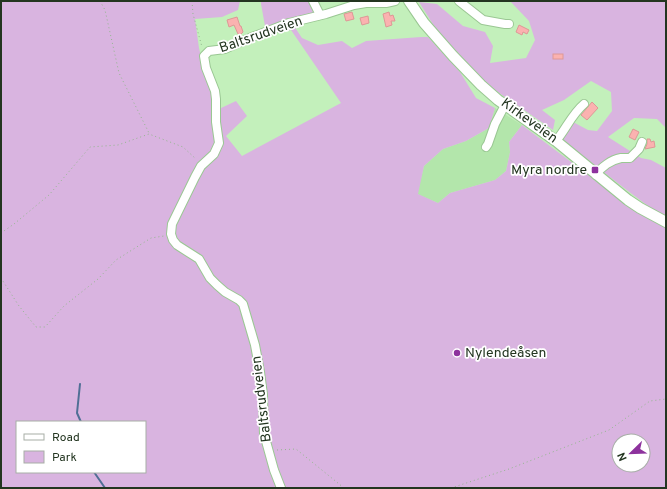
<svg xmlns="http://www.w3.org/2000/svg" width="667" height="489" font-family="Overpass,sans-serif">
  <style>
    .built { fill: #b3e6ab }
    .green { fill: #d9b4e0; fill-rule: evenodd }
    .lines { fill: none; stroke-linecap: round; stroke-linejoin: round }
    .stream { stroke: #506f95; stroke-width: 2 }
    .building { fill: #fbb2b0; stroke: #de9896 }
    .minor-casing { stroke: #9ac793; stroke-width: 10 }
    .major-casing { stroke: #9ac793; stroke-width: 12 }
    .path { stroke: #92b78c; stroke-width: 1; stroke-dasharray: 1 3; stroke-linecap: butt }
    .minor { stroke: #fff; stroke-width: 8 }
    .major { stroke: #fff; stroke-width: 10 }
    .poi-dot { fill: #8d329d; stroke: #fff; stroke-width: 1.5 }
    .labels { text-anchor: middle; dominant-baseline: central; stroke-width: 3.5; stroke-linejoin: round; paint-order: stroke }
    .street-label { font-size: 14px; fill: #233520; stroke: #fff }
    .poi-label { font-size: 14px; fill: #233520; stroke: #fff; text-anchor: end }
  </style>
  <rect width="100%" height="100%" fill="#c3f0bb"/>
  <polygon class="built" points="495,108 522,125 509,142 510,152 506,171 495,180 450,193 438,203 417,194 424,166 443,149 466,141 489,128"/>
  <g class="green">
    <path d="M1,1H240L238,10L222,17L195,19L199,48L202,61L219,109L236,101L247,116L226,136L242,156L341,103L291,30L280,32L265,26L261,4V1H317L321,12L308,16L294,26L302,38L318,45L342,41L352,48L366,41L421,37H428L460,72L476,98L495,108L489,128L466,141L443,149L424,166L418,194L438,203L450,193L495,180L506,171L510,152L509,142L522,125L607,189L666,226V488H1ZM17,422H145V472H17ZM619,441H643V465H619Z"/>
    <polygon points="510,1 666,1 666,128 657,119 634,118 608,137 641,158 651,160 666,168 666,216 652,209 628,191 562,140 573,122 588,130 597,131 612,111 611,92 591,81 564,100 542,110 555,120 553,130 489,86 464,61 434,26 419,2 437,4 463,26 485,32 493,46 490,63 526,58 535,40 529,21"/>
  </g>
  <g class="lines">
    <g class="stream">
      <polyline points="80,384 77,413 81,422"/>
      <polyline points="94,472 105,488"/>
    </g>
  </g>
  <g class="building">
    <polygon points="352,12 354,19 346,21 344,14"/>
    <polygon points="389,12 390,16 393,15 395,21 391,21 392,25 386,27 383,14"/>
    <polygon points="368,16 369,23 362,25 360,18"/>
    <polygon points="237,17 240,26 241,26 243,32 241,34 238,34 234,25 229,27 227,20"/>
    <polygon points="519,25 529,30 527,34 523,32 522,35 516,32"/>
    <rect x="553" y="54" width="10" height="5"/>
    <polygon points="592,102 598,108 587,120 581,115"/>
    <polygon points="633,129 639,132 635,140 629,137"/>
    <polygon points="647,139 650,139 651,142 654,141 655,147 645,149 647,144"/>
  </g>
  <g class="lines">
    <defs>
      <g id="minor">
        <polyline points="313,1 320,15"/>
        <polyline points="459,1 483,20 505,24 509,24"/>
        <path d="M556,141C566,129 572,114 584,104"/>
        <polyline points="486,147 488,144 495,124 505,105"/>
        <path d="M596,175C601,167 611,160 621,158C624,158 627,158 630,158L639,149L642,142"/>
        <polyline points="281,488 274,470 264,434 263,395 260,372 255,345 243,304 239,300 225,292 217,285 210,278 199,259 177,245 173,240 171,234 172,224 195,177 201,166 214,154 219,143 216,122 216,99 215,91 206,68 204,56 209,51 225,49 252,37 289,23 326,14 354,5 366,3 386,3 395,1"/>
      </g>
      <polyline id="major" points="409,1 424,23 453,56 481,85 498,100 556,141 628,200 640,208 666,222"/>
    </defs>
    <use href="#minor" class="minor-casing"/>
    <use href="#major" class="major-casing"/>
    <g class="path">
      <polyline points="100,1 105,10 119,73 149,133"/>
      <polyline points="192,1 193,14 202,47"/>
      <polyline points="1,233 14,224 49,195 90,147 118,145 149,134 183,147 196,159"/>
      <polyline points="1,278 19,306 36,327 45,327 64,306 98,279 116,260 151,238 164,236"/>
      <polyline points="277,450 296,449 344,488"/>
      <polyline points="451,488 509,469 609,430 650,401 666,399"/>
    </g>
    <use href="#minor" class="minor"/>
    <use href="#major" class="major"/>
  </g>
  <g class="poi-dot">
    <rect x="591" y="166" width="8" height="8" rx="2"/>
    <circle cx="457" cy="353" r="4"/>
  </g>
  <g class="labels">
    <g class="street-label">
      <text transform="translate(261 35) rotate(-19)">Baltsrudveien</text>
      <text transform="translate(529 121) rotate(36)">Kirkeveien</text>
      <text transform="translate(262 399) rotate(-97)">Baltsrudveien</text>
    </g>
    <g class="poi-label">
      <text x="587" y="170">Myra nordre</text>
      <text x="465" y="353" text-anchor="start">Nylendeåsen</text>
    </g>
  </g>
  <rect width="667" height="489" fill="none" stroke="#233520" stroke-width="4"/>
  <rect x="16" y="421" width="130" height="52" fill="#ffffff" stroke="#a7aea6"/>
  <rect x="24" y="434" width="20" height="6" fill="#ffffff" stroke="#a7aea6"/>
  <text x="52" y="441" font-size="12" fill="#233520">Road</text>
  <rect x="24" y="451" width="20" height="12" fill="#d9b4e0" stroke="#a7aea6"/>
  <text x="52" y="461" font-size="12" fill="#233520">Park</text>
  <g transform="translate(631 453) rotate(247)"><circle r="19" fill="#ffffff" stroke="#a7aea6"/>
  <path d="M0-3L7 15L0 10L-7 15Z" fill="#8d329d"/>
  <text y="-6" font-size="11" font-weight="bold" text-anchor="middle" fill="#233520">N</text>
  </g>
</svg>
